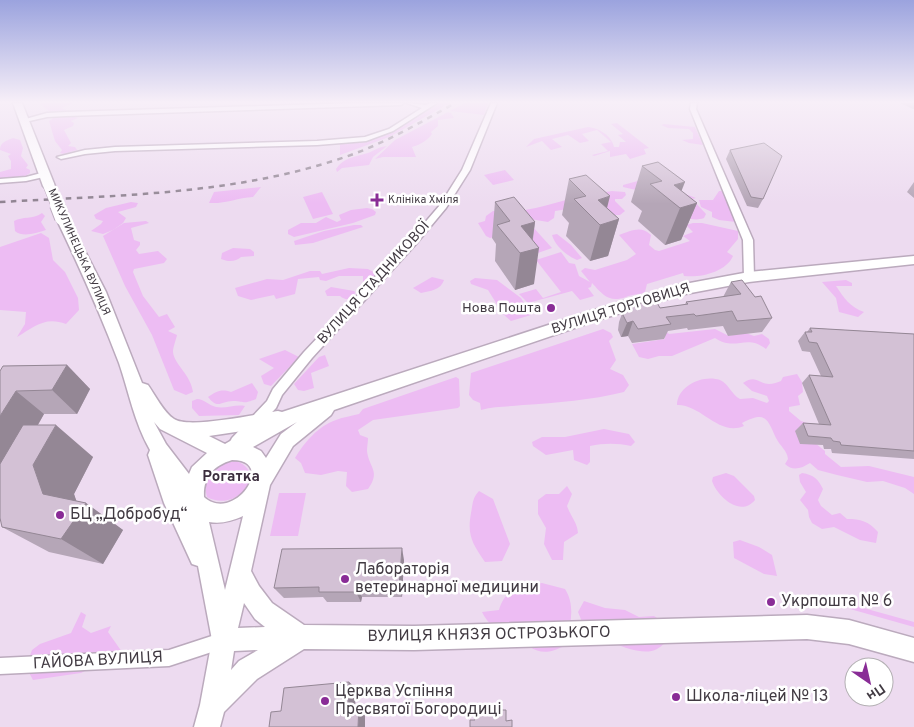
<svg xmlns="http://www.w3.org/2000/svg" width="914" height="727" font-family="Overpass,sans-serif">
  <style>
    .green { fill: #edbcf3 }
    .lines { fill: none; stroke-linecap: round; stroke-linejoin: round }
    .street-casing { stroke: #bbaabd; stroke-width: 3 }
    .secondary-casing { stroke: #bbaabd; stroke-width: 3 }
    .street { fill: #fff; fill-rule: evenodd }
    .secondary { fill: #fff; fill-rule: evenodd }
    .rail { stroke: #8e8290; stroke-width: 2.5; stroke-dasharray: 5.5 5.5; stroke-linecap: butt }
    .secondary-bridge-far1-casing { stroke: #bbaabd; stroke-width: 12; stroke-linecap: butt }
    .secondary-bridge-casing { stroke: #bbaabd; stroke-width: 16; stroke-linecap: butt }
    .secondary-bridge-far1 { stroke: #fff; stroke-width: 11 }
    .secondary-bridge { stroke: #fff; stroke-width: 14 }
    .wall { fill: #b5a6b7 }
    .shaded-wall { fill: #948795 }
    .building { fill: #d3c1d5; stroke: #948795 }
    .poi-dot { fill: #892c96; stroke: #fff; stroke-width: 2 }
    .labels { text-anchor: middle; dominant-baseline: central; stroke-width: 5; stroke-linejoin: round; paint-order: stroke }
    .far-poi-label { font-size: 11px; fill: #413a42; stroke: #fff; text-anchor: start }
    .far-street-label { font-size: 11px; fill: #413a42; stroke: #fff }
    .street-label { font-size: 14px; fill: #413a42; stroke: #fff }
    .poi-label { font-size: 14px; fill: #413a42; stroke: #fff; text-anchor: end }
    .neighbourhood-label { font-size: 15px; font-weight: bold; fill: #3b2d3d; stroke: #fff }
    .near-poi-label { font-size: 16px; fill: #413a42; stroke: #fff; text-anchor: start }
    .near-street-label { font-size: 16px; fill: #413a42; stroke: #fff }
  </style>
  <rect width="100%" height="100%" fill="#eddbf0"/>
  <g class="green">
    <polygon points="42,103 74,103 62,108 71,112 54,115 40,104"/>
    <path d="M438,103H450L389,137L340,155V144C380,140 405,125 438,103Z"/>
    <polygon points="464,103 488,103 484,115 450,111"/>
    <path d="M448,112L451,113L454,118L438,120V126L431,132L432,134C428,140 420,145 412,147L416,157H383L375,159L395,140Z"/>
    <polygon points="69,115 78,118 71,121 74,123 73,126 64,130 71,143 68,146 75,147 77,150 63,154 60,153 62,150 55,141 49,121 55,117"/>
    <path d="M617,123L649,148L644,149L646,154L630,159L626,154L610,157V151L594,156L592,155L608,151L601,144L611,142L597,130L582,134L589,141L580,143L568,135L552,139L562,147L551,150L542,141L526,147L534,139L588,127C599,128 612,136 614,147H619L620,142H626L618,135L623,134L611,124Z"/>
    <polygon points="664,124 695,127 703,145 689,143 682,140 693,139 693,133 689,129 668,128 661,125"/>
    <path d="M13,138L20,140L23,148L21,156L28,165L26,168L30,170V173L24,177L0,180V172L11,169V161L8,156L11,154L0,150C0,142 6,141 13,138Z"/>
    <path d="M387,146L373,157L369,165L342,168L337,172L336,169C344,157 355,157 368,153C375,150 379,147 387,146Z"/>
    <polygon points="505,170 514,180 493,185 484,175"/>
    <path d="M645,179L696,198L692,199L706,214L704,218C684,225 673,204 657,196C648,191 634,190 623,187V185Z"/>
    <path d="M261,187L253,197C237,198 225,204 209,203L214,192Z"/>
    <path d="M612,191L625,192L626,195L622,199H615V201L625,211L620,215H610L581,207L555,211L554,218L548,222L530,219L532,226L552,248L535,254L505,234L490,238L486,236L478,223L485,221L486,216L493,211C522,215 553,203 581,196C591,194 602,193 612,191Z"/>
    <polygon points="719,191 726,191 736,222 719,220 712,217 712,212 701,207 699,200 713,200"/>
    <polygon points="322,192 333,214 313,219 303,197"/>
    <polygon points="131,202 138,203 136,207 118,212 126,218 123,223 113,230 103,234 91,231 101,224 103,221 96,219 94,215 106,208"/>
    <polygon points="367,208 372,209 376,212 375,215 353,223 294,237 288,234 288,230 301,223 316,223 326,217 337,222 341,220 339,215 351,210"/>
    <path d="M42,213L45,216L41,222L46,230C36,233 23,238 15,231L14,221C23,216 32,220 42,213Z"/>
    <path d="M146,221L149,223L131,228L134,240L140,242V245L136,250L139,254L158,251L167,259L164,263L134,269L133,272L143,296L159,317L167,314L175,327L168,331L177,335C176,340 173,347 173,352C174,364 191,375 193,392L186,395L174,390L152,335L125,286L103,236L124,223Z"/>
    <path d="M693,223H702L738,231V239L727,252L733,256C726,272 701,278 684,276L683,273L647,284L645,292C639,295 632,294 626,297C609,303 603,295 592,283L591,287L588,288L594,296L580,300L572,291L528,303L519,294L536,289L543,298L561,292L536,260L561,252L569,263L575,264L579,276L590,282L581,271L585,268L595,270L627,260L636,254L619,235C631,231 641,225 651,235L649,245L655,250L659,251L690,241L683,236L693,232L686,225Z"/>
    <polygon points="354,225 361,225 363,227 313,243 295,245 294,241 324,231"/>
    <path d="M41,233L49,238L53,260L65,272L78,298L79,310L66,324C45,316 34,327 17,337L25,324L26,312L0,310V247Z"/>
    <path d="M557,234L571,245L582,258L577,260C567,256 555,246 552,235Z"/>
    <path d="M233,248L250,249L254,252V256L241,257C236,262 228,262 221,259L222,253Z"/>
    <polygon points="349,268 368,269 379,275 371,277 369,284 363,284 363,276 339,276 326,281 320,280 319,277 298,279 295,294 276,299 274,295 251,300 238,296 235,288 267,279 283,280 310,271 320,271 322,274"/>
    <path d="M432,277L444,280C441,290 430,291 421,293L413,288Z"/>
    <polygon points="475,278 497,280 521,298 531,315 511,321 503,314 488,290 471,284 470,281"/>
    <path d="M846,280L852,283V286H836C844,298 850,307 864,312L858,317L839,312L836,298L822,282Z"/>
    <path d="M331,287L354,291L355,292L354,297C348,300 345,300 340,296H327L325,291Z"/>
    <path d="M660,326L669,334L715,329L729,336L743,332L754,336L762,334L769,339L770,343L766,349C746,333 736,352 715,338L672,356H659L648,359L639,357L632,344L665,339Z"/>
    <path d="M603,329L611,333L613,337L609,341L616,360L610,369L623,375L629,385L624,392C591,400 557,403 523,405C508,407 495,406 481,410L480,403L473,400L469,395L471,373Z"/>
    <polygon points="285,350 299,357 271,386 264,384 261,376 274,368 259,359"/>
    <polygon points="325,355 329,366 311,373 314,388 304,391 298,390 294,384 319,357"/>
    <path d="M797,374L802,382L803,392L798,396L800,405L789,407V411L801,421L812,425L815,443L825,451V454L841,467L869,466L914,477V494L905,488L883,481L867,482L837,475L818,470L810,463C802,468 793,472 785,464L788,459C787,450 780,446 776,438C767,418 766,411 742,423L744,426C719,437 701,404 677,405C677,386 703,374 720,380C729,384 731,394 740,399L753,398L767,403L769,401L767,396L752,391L743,383C756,374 759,384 769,384C773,384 778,382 781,381L783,377Z"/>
    <path d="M456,377L459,379L460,406L458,408L373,420L358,430L360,435L368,438C368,442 367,447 367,451C369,468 381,471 368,489L352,492L346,486L347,472L338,471L321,475L305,473L301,463L295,458C304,443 318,426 336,420C343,417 352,416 359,414L363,409Z"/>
    <path d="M252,383L258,392L256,399C241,405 246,401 233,401C221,401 218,410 208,397C217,391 221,389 231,392Z"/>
    <path d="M197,399C204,399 208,405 216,407C226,409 235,404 245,406L239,415L199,416L192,408V401Z"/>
    <path d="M604,429L629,434L635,442L631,446C617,443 604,443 590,446V462L587,465L574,460L573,450L546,455L533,446L532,442L542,437H565Z"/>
    <path d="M236,461C270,473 236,513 207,497C201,475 214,464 236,461Z"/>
    <path d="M726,473L734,476L754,496L755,500C740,518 717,496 712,481L713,477Z"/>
    <path d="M802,473C814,475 818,479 823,489L818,500L821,506L832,515L840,513L847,519C861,519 868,521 878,532L876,543L860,540L834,527L822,529L812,523L809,517L808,510L800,500L806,492L800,482L799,475Z"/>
    <path d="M567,486L572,494L567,506C571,517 577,522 578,533L564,542L563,560H552L544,544L546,528L538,514V500L546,494H559Z"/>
    <path d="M479,491L493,499L510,544L502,561L485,562C472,543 467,535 471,513C473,503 472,499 479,491Z"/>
    <polygon points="279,493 306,493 298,536 270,536"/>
    <polygon points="740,540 759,547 772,555 777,576 764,574 734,558 733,542"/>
    <path d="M542,583L565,589C576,606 570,626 566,645C540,659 534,649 512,636C497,627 490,628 482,612L499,610C505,588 522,586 542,583Z"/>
    <path d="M584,601L605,608L625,610L639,617L654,616L669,626V638C666,642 661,647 657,649C638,659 603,637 585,629L578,612Z"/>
    <polygon points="849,604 914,622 914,627 850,609"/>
    <polygon points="81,612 86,615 82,627 91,633 111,626 108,632 122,652 81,673 33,680 26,667 32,650 40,644 71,633"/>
  </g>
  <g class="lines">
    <defs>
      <g id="street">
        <polygon points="356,103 404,103 401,105 66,116 47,117 25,122 22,120 47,113 66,112"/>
        <polygon points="407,103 426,105 430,103 437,103 393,131 366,141 317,145 115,151 85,154 61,159 57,157 85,150 115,147 317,141 365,137 389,129 422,108"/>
        <polygon points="491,103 497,103 470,170 446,208 416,244 312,358 282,395 276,408 240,446 236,448 232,446 230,442 232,438 267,401 273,389 304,352 410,240 440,205 462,170"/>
        <polygon points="691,103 697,103 696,109 753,240 754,277 752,279 746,279 744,277 743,240 690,109"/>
        <polygon points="45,172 49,174 48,176 26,181 0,183 0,179 26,177"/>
        <polygon points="224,632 230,634 232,640 230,646 169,666 0,674 0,658 169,650"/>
      </g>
      <g id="secondary">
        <polygon points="13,103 22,103 55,186 53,188 45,188 43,186"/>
        <path d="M62,214L68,218L106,292L142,383L148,385C155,395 164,413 174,419C188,429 258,414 278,411L282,412L591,311L679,285L749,272L914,256V264L749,282L680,295L601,319L334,410L331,415L293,446L270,485L251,571L259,586L272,603L304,625L414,626L807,615L849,620L914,638V662L849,644L807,639L414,650L304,649L257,679L224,712L220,727H194L200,705L212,640L198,566L192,564L164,503L148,455L150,450C134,422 129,392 119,363C100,313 79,266 56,218ZM154,422L160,429L207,453L192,467L189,474L166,444ZM297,422L281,434L266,458L261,451L253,447ZM249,430L225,444L209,436ZM232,460C278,460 234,524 204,497C203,477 213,466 232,460ZM243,516L225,590L209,522C222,524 232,521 243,516ZM244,603L255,619L265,627L238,628ZM258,650L239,661L231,670L234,651Z"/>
      </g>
    </defs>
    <use href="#street" class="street-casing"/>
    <use href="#secondary" class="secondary-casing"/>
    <use href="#street" class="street"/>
    <use href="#secondary" class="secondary"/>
    <path class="rail" d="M0,202C121,195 249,195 364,150C395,137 425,120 455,103"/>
    <defs>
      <polyline id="secondary-bridge-far1" points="49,186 57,206"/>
      <polyline id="secondary-bridge" points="57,205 62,218"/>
    </defs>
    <use href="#secondary-bridge-far1" class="secondary-bridge-far1-casing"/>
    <use href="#secondary-bridge" class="secondary-bridge-casing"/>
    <use href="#secondary-bridge-far1" class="secondary-bridge-far1"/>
    <use href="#secondary-bridge" class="secondary-bridge"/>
  </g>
  <g class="wall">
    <polygon points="900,103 914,103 914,109 913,109"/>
    <polygon points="730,150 763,199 758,208 747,206 726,159"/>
    <polygon points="642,166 681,191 697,203 681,240 665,245 638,221 642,211 631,202"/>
    <polygon points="569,179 607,208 619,219 608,256 590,261 566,236 569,223 562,215"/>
    <polygon points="914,182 914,198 907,192"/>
    <polygon points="495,202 535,222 533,239 534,284 515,290 495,261 496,244 492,238"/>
    <polygon points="731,282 772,318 762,332 728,336 723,326 688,330 687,328 668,331 664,339 632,343 628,336 621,337 618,330 619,322 624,308 660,308 685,305 686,302 723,297"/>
    <polygon points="810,328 914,334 914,459 832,453 831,449 824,449 823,445 800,444 795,431 803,423 819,424 802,383 809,375 821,376 810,352 802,351 798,341 805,332 807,332"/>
    <polygon points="67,365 90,389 77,414 44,414 38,425 93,457 74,494 76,501 86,503 123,530 103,564 49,552 2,527 3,366"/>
    <polygon points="404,560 402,597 362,597 361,602 327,602 323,597 284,598 274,588"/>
  </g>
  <g class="shaded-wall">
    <polygon points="685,182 676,205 674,185"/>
    <polygon points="610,196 603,224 619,219 608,256 590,261 600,225 598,200"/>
    <polygon points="697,203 681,240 665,245 680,208"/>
    <polygon points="535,222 531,250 539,248 534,284 515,290 520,253 521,226"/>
    <polygon points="633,321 628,336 621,337 627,323"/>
    <polygon points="67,365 90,389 77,414 52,390"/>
    <polygon points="16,391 44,414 25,447 0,502 0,416"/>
    <polygon points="56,425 93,457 74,494 80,511 86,503 123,530 103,564 61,539 43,494 33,465"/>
    <polygon points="402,548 404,560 402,597 399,587"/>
    <polygon points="356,587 362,597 361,602 356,592"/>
    <polygon points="349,682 356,688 355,710 348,706"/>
    <polygon points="359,705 365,710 365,727 358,727"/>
  </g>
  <g class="building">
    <polygon points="764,143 782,156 763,199 751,197 730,150"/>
    <polygon points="658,162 685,182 674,185 697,203 680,208 650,184 662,181 642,166"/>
    <polygon points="586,175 610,196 598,200 619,219 600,225 574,199 586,196 569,179"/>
    <polygon points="514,197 535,222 521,226 539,248 520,253 497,225 510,221 495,202"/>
    <polygon points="742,280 755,297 761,296 772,318 737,321 732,311 696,316 694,314 666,317 671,324 638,329 633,321 627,323 623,315 624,308 655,299 660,308 688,304 686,302 741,294 731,282"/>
    <polygon points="810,328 914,334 914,451 841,445 840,442 833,441 831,438 808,436 803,423 831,425 809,375 833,377 817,343 809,342 805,332 812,332"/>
    <polygon points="67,365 52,390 16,391 0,416 0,371 3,366"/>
    <polygon points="23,425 56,425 33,465 43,494 86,503 61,539 2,527 0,518 0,464"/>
    <polygon points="402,548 399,587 356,587 356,592 319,592 319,587 274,588 282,549"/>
    <polygon points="349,682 348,706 359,705 358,727 269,727 271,712 281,711 284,688"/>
    <polygon points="474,710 506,710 506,721 512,720 512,727 470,727 470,720 475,720"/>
  </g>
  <linearGradient id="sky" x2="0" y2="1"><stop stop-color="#9ba3de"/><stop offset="0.5" stop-color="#f7eff8"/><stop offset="1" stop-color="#f7eff8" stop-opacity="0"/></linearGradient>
  <rect width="914" height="204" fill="url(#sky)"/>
  <g class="poi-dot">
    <path d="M374.5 192.5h5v5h5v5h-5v5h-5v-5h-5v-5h5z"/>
    <circle cx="551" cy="308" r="5"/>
    <circle cx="60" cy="515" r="5"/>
    <circle cx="345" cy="579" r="5"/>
    <circle cx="771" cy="602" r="5"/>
    <circle cx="676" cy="697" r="5"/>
    <circle cx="325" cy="701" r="5"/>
  </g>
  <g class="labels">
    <g class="far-poi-label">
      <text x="388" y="200">Клініка Хміля</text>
    </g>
    <g class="far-street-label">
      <text transform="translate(79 252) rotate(66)">МИКУЛИНЕЦЬКА ВУЛИЦЯ</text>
    </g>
    <g class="street-label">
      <text transform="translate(374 283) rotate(-48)">ВУЛИЦЯ СТАДНИКОВОЇ</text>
      <text transform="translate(621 309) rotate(-17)">ВУЛИЦЯ ТОРГОВИЦЯ</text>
    </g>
    <g class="poi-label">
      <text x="541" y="308">Нова Пошта</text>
    </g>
    <g class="neighbourhood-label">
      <text x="231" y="477">Рогатка</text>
    </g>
    <g class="near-poi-label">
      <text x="70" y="515">БЦ „Добробуд“</text>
      <text x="355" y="570">Лабораторія<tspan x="355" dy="18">ветеринарної медицини</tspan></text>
      <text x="781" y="602">Укрпошта № 6</text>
      <text x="335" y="692">Церква Успіння<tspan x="335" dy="18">Пресвятої Богородиці</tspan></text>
      <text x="686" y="697">Школа-ліцей № 13</text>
    </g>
    <g class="near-street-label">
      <text transform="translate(489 635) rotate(-1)">ВУЛИЦЯ КНЯЗЯ ОСТРОЗЬКОГО</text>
      <text transform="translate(98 661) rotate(-3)">ГАЙОВА ВУЛИЦЯ</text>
    </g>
  </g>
  <g transform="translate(869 682) rotate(146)"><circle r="24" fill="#ffffff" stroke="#b3b0b3"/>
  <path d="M0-4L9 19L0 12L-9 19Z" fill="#892c96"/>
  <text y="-8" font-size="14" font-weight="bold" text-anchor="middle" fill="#413a42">Пн</text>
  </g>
</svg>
